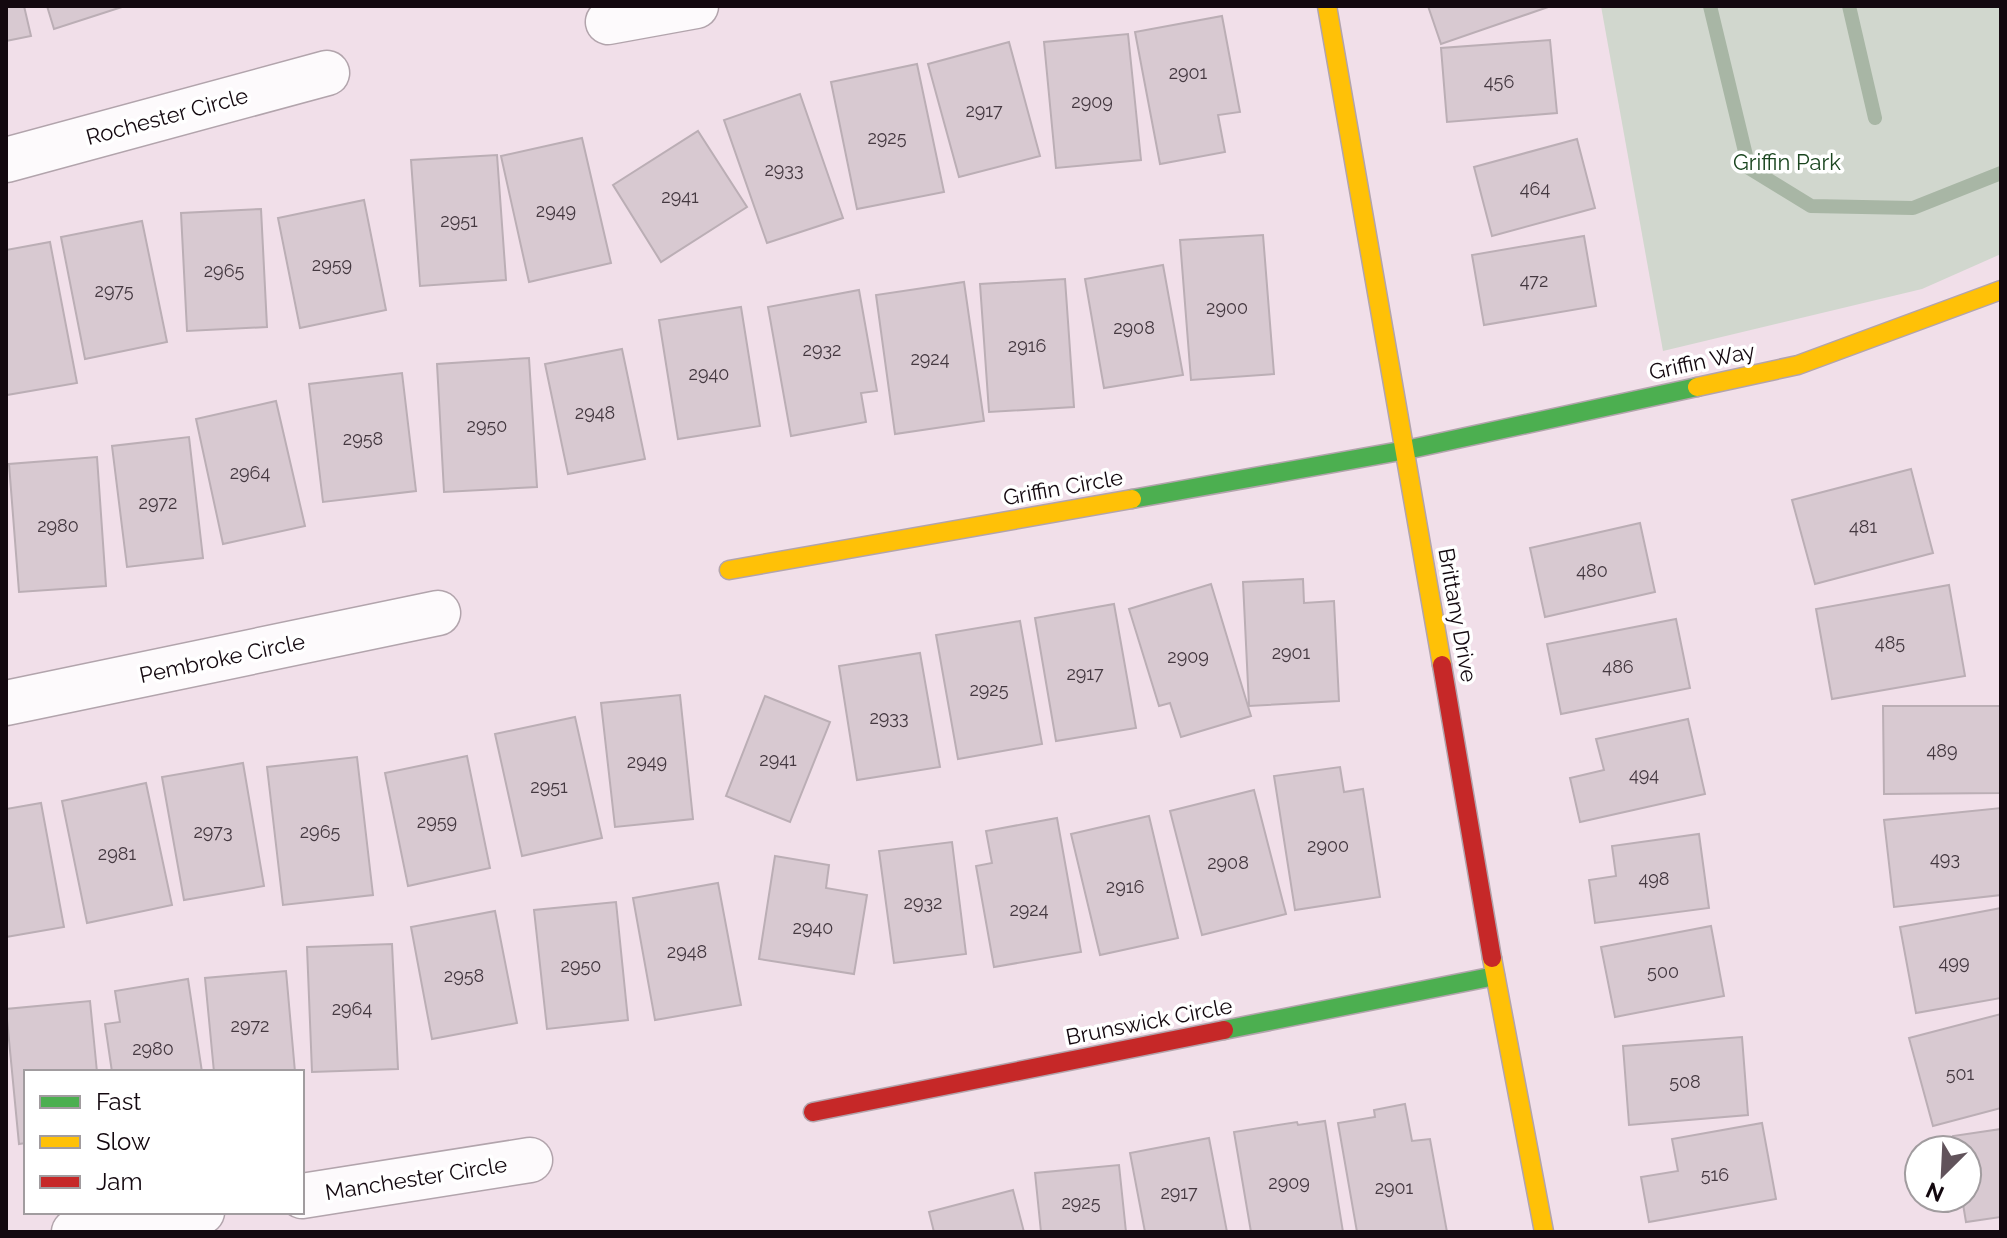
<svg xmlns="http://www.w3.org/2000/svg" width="2007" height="1238" font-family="Raleway,sans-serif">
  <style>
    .green { fill: #d1d7ce }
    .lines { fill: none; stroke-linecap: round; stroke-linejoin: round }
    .stream { stroke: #a8b6a5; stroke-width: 14 }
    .building { fill: #d8c9d1; stroke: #bbaeb5; stroke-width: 2 }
    .street-casing { stroke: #b2a4ac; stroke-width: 47 }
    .fast-casing { stroke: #b2a4ac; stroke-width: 21 }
    .slow-casing { stroke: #b2a4ac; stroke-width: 21 }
    .jam-casing { stroke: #b2a4ac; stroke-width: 21 }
    .street { stroke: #fdfafc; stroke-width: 44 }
    .fast { stroke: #4caf50; stroke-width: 18 }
    .slow { stroke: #ffc107; stroke-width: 18 }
    .jam { stroke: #c62828; stroke-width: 18 }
    .labels { text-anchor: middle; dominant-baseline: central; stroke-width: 7; stroke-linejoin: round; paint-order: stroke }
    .number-label { font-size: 18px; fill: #443840 }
    .street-label { font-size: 22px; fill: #13080f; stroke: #fff }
    .park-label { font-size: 22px; fill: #1b4620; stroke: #fff }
  </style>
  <rect width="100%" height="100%" fill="#f1dfe9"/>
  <polygon class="green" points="1601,6 2001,6 2001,254 1922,289 1663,351"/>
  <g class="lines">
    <g class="stream">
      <polyline points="1710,6 1749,168 1811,206 1913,208 2001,173"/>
      <polyline points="1849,6 1875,118"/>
    </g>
  </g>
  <g class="building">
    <polygon points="6,6 24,6 31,36 6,41"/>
    <polygon points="47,6 125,6 54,29"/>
    <polygon points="1428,6 1551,6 1441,44"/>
    <polygon points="1222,16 1240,112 1218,115 1225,152 1160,164 1135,32"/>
    <polygon points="1128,34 1141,160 1056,168 1044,42"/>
    <polygon points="1550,40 1557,113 1447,122 1441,48"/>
    <polygon points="1009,42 1040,156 959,177 928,64"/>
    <polygon points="917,64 944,192 857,209 831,82"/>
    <polygon points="800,94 843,218 767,243 724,120"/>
    <polygon points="698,131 747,207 661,262 613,185"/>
    <polygon points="582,138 611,263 529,282 501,156"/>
    <polygon points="1577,139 1595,208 1492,236 1474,167"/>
    <polygon points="497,155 506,280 420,286 411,160"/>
    <polygon points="364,200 386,310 300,328 278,218"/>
    <polygon points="261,209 267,327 187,331 181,213"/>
    <polygon points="142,221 167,342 85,359 61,237"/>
    <polygon points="1263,235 1274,374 1191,380 1180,240"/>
    <polygon points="1584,236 1596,306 1484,325 1472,255"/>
    <polygon points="50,242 77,383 7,395 6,250"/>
    <polygon points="1163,265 1183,375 1104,388 1085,279"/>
    <polygon points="1065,279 1074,407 989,412 980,284"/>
    <polygon points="964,282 984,421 895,434 876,295"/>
    <polygon points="859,290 877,391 861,393 866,422 791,436 768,307"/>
    <polygon points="741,307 760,426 678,439 659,320"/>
    <polygon points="622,349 645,459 568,474 545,364"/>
    <polygon points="529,358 537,487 444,492 437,364"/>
    <polygon points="402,373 416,491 323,502 309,384"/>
    <polygon points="276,401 305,526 223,544 196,419"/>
    <polygon points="189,437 203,558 127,567 112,446"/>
    <polygon points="97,457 106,586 19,592 9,464"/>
    <polygon points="1911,469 1933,553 1815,584 1792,500"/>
    <polygon points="1640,523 1655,592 1545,617 1530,548"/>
    <polygon points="1303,579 1304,603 1334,601 1339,701 1249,706 1243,582"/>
    <polygon points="1211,584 1251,716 1181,737 1170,703 1159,706 1129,609"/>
    <polygon points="1949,585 1965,676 1832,699 1816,609"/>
    <polygon points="1114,604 1136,728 1056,741 1035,618"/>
    <polygon points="1676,619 1690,688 1561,714 1547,644"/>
    <polygon points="1020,621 1042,744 958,759 936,635"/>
    <polygon points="920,653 940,767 857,780 839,666"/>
    <polygon points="680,695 693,819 615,827 601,703"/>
    <polygon points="765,696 830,722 790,822 726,796"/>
    <polygon points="1883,706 2001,706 2001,793 1884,794"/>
    <polygon points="575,717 602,838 522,856 495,734"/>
    <polygon points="1688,719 1705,794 1580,822 1570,778 1604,770 1596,739"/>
    <polygon points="467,756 490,868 408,886 385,773"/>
    <polygon points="357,757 373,895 283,905 267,767"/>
    <polygon points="243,763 264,886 184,900 162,777"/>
    <polygon points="1340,767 1344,792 1363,789 1380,897 1295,910 1274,776"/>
    <polygon points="146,783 172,905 87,923 62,801"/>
    <polygon points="1254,790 1286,914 1202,935 1170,811"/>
    <polygon points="41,803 64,927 6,937 6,809"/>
    <polygon points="2001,808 2001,895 1894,907 1884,820"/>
    <polygon points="1149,816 1178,938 1100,955 1071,834"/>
    <polygon points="1057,818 1081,952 994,967 976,866 992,863 986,831"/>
    <polygon points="1699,834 1709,908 1595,923 1589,880 1616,876 1612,846"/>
    <polygon points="952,842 966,954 894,963 879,851"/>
    <polygon points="775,856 829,865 826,888 867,895 854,974 759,959"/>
    <polygon points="718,883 741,1005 655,1020 633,898"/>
    <polygon points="616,902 628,1020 547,1029 534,910"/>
    <polygon points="2001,908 2001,998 1916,1013 1900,927"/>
    <polygon points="495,911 517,1023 432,1039 411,927"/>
    <polygon points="1711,926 1724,996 1615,1017 1601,947"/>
    <polygon points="392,944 398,1069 312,1072 307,947"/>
    <polygon points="286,971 295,1072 214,1072 205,978"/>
    <polygon points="188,979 202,1072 112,1072 105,1024 120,1022 115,991"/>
    <polygon points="90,1001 97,1072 26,1072 26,1143 19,1144 6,1009"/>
    <polygon points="2001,1014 2001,1108 1933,1126 1909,1038"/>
    <polygon points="1742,1037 1748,1115 1629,1125 1623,1046"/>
    <polygon points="1405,1104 1412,1141 1430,1139 1447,1232 1357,1232 1338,1123 1375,1117 1374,1110"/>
    <polygon points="1325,1121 1343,1232 1251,1232 1234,1132 1297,1122 1298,1125"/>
    <polygon points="1762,1123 1776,1199 1649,1222 1641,1177 1678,1171 1672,1139"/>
    <polygon points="2001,1129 2001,1217 1966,1222 1962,1198 1967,1198 1967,1150 1955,1150 1953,1136"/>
    <polygon points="1209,1138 1227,1232 1145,1232 1130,1153"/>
    <polygon points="1119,1165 1126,1232 1041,1232 1035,1173"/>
    <polygon points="1013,1190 1024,1232 934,1232 929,1212"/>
  </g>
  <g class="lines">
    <defs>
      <g id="street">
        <polyline points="608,22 696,6"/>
        <polyline points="6,160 327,73"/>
        <polyline points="6,703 438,613"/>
        <polyline points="302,1196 530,1160"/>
        <polyline points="74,1232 202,1212"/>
      </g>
      <g id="fast">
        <polyline points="1132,499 1406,450 1697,387"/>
        <polyline points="1224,1030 1495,976"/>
      </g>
      <g id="slow">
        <polyline points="1327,6 1442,665"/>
        <polyline points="1697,387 1798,365 2001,290"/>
        <polyline points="729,570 1132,499"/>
        <polyline points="1492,958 1544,1232"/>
      </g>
      <g id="jam">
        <polyline points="1442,665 1492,958"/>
        <polyline points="813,1112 1224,1030"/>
      </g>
    </defs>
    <use href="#street" class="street-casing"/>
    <use href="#fast" class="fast-casing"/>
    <use href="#slow" class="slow-casing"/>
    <use href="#jam" class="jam-casing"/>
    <use href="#street" class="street"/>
    <use href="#fast" class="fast"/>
    <use href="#slow" class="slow"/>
    <use href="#jam" class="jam"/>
  </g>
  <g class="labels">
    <g class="number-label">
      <text x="1188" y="72">2901</text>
      <text x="1499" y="81">456</text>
      <text x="1092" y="101">2909</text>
      <text x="984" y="110">2917</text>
      <text x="887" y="137">2925</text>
      <text x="784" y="169">2933</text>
      <text x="1535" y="188">464</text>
      <text x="680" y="196">2941</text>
      <text x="556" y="210">2949</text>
      <text x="459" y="220">2951</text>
      <text x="332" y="264">2959</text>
      <text x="224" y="270">2965</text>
      <text x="1534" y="280">472</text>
      <text x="114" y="290">2975</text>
      <text x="1227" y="307">2900</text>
      <text x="1134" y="327">2908</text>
      <text x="1027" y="345">2916</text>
      <text x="822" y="349">2932</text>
      <text x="930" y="358">2924</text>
      <text x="709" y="373">2940</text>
      <text x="595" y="412">2948</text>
      <text x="487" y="425">2950</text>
      <text x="363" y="438">2958</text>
      <text x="250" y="472">2964</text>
      <text x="158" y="502">2972</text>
      <text x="58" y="525">2980</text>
      <text x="1863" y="526">481</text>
      <text x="1592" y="570">480</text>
      <text x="1890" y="642">485</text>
      <text x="1291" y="652">2901</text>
      <text x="1188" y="656">2909</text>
      <text x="1618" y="666">486</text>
      <text x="1085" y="673">2917</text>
      <text x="989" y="689">2925</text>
      <text x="889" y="717">2933</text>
      <text x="1942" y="750">489</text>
      <text x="778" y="759">2941</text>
      <text x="647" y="761">2949</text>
      <text x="1644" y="774">494</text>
      <text x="549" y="786">2951</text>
      <text x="437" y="821">2959</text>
      <text x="213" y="831">2973</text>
      <text x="320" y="831">2965</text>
      <text x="1328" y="845">2900</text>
      <text x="117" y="853">2981</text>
      <text x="1945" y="858">493</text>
      <text x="1228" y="862">2908</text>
      <text x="1654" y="878">498</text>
      <text x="1125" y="886">2916</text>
      <text x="923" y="902">2932</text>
      <text x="1029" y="909">2924</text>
      <text x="813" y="927">2940</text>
      <text x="687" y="951">2948</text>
      <text x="1954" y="962">499</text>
      <text x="581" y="965">2950</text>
      <text x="1663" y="971">500</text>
      <text x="464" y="975">2958</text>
      <text x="352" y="1008">2964</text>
      <text x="250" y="1025">2972</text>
      <text x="153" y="1048">2980</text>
      <text x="1960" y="1073">501</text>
      <text x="1685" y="1081">508</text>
      <text x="1715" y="1174">516</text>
      <text x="1289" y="1182">2909</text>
      <text x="1394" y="1187">2901</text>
      <text x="1179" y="1192">2917</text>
      <text x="1081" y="1202">2925</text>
    </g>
    <g class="street-label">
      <text transform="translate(167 116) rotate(-15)">Rochester Circle</text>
      <text transform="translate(1702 361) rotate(-12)">Griffin Way</text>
      <text transform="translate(1063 487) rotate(-10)">Griffin Circle</text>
      <text transform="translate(1458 615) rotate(80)">Brittany Drive</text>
      <text transform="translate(222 658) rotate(-12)">Pembroke Circle</text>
      <text transform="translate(1149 1021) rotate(-11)">Brunswick Circle</text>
      <text transform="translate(416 1178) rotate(-9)">Manchester Circle</text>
    </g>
    <g class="park-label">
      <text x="1787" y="162">Griffin Park</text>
    </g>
  </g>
  <rect width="2007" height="1238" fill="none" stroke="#13080f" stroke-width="16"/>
  <rect x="24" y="1070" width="280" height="144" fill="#ffffff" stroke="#a19c9f" stroke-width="2"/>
  <rect x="40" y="1096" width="40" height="12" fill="#4caf50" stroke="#a19c9f" stroke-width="2"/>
  <text x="96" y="1110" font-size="24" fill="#13080f">Fast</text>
  <rect x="40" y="1136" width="40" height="12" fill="#ffc107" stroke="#a19c9f" stroke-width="2"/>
  <text x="96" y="1150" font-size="24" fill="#13080f">Slow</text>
  <rect x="40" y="1176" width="40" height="12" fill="#c62828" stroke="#a19c9f" stroke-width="2"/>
  <text x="96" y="1190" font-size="24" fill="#13080f">Jam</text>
  <g transform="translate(1943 1174) rotate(204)"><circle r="38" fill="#ffffff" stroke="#a19c9f" stroke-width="2"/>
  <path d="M0-6L14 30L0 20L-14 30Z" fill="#61535b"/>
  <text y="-12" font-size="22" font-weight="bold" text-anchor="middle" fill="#13080f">N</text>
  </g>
</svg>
